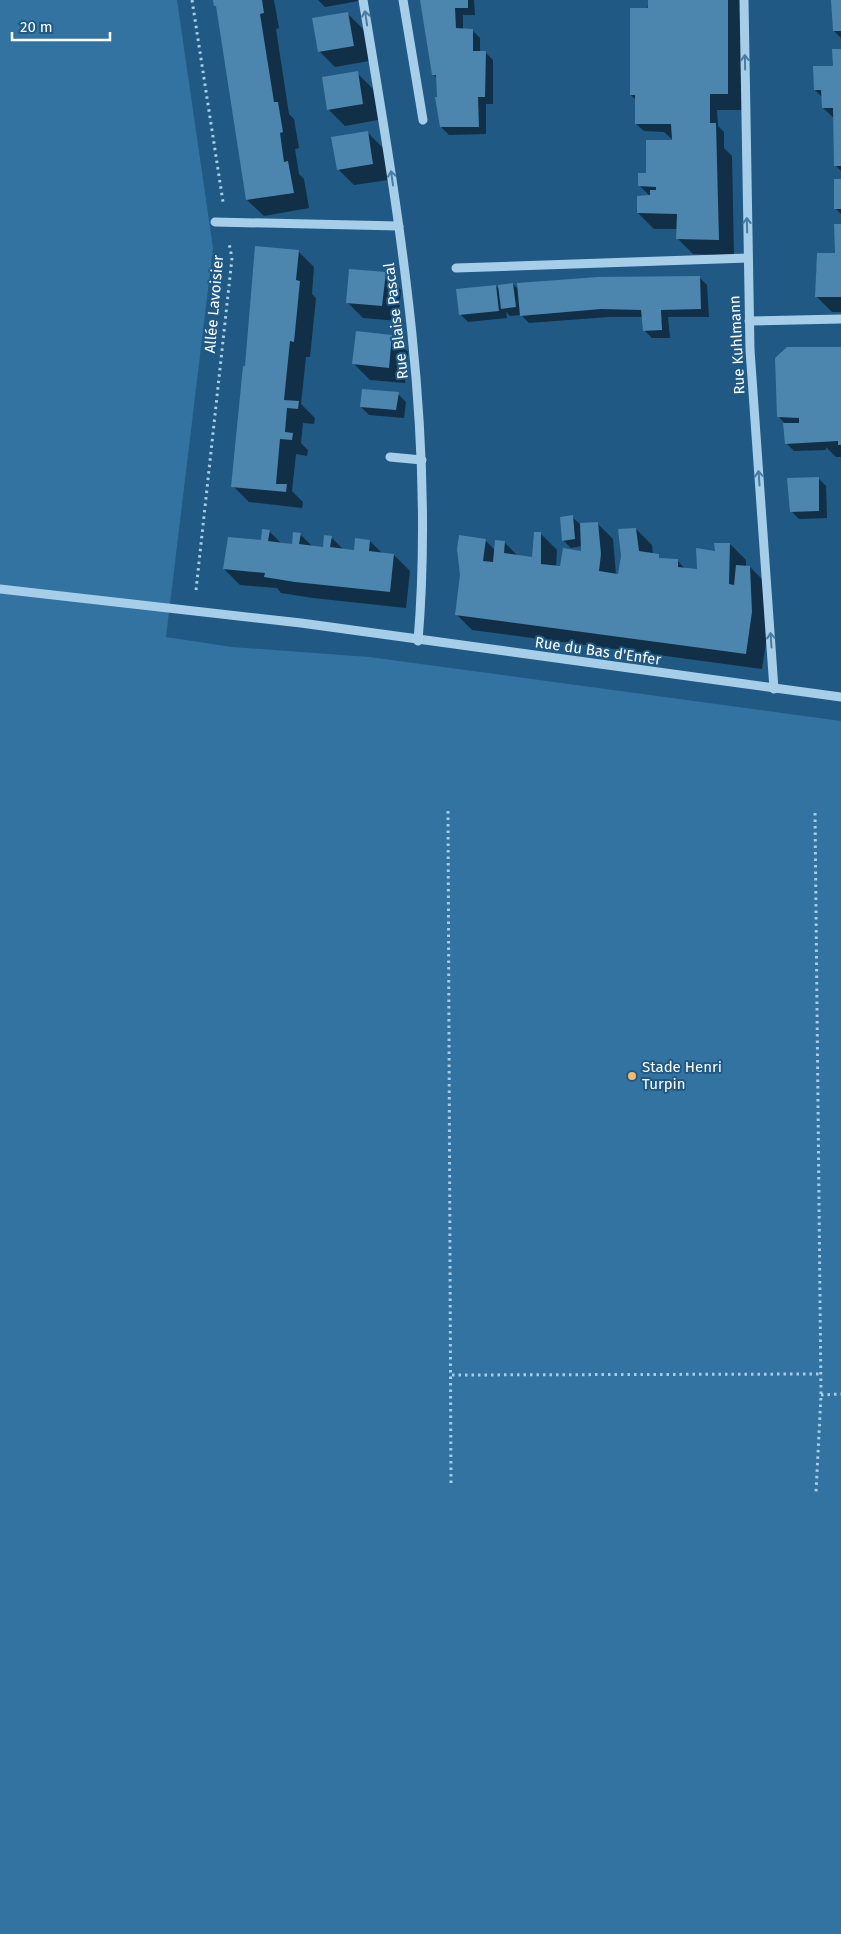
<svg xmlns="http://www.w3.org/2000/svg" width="841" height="1934" font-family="'Fira Sans',sans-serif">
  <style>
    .green { fill: #3373a1 }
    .shadow { fill: #0007 }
    .building { fill: #4c85ad }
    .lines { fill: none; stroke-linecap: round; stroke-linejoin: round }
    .path { stroke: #a7cee9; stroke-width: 3; stroke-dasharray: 2.5 4; stroke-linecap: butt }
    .minor { stroke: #a7cee9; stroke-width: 9 }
    .oneway { stroke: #487ca2 }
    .poi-dot { fill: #f7ba67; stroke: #205983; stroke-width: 2 }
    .labels { text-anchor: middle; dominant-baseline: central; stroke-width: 4; stroke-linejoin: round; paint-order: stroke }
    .street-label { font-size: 15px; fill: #fff; stroke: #205983 }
    .poi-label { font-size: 15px; fill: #fff; stroke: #205983; text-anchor: start }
  </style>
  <rect width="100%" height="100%" fill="#205983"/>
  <polygon class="green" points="0,0 177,0 213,248 166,637 232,647 369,657 841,721 841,1934 0,1934"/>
  <g class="shadow">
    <polygon points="214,0 274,0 279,28 276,29 289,114 294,119 299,148 295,149 299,174 304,179 309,208 264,216 247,200 218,8"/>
    <polygon points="318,0 359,0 359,1 325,7"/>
    <polygon points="421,0 474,0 475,15 463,15 463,30 472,30 480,38 480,52 485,52 493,60 493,104 486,104 486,134 449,135 441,127 438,79 433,74"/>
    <polygon points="649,0 743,0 744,110 717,110 718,126 724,132 724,148 732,156 734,256 693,254 677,238 678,229 654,229 638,213 650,196 639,185 674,141 664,132 644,131 636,124 636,100 631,95"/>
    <polygon points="832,0 841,0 841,38 834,31"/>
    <polygon points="348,14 364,30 369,61 335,67 319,51"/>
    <polygon points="841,50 841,171 835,165 835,119 823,108 822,97 815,90 834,67"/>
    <polygon points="357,73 373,89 378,120 345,126 329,110"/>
    <polygon points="367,132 383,148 388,180 354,185 338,169"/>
    <polygon points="841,180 841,214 835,208"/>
    <polygon points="841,225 841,312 832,312 816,296 816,269 820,269 836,256"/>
    <polygon points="298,251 314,267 312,294 316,298 310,357 306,357 301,404 315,418 314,424 303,423 301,443 308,450 307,456 296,454 292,491 303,502 302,508 249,502 233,486"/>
    <polygon points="385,274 401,290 398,321 363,318 347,302"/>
    <polygon points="699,277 707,285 709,317 668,317 670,338 652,338 644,330 643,317 609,317 529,323 521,315 510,316 506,312 507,318 468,322 460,314 496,286 500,290 513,284 519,290"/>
    <polygon points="392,336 408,352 405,383 370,380 354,364"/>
    <polygon points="841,348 841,457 836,457 826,447 826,450 794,451 786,443 786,425 779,417"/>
    <polygon points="398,394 406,402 404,418 369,415 361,407"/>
    <polygon points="818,478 826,486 827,518 799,519 791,511"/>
    <polygon points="572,517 580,524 597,523 613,539 616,575 619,575 636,529 652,545 653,555 662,559 677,560 685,569 698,571 716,552 730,544 746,560 746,567 750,567 766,583 768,629 762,669 472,630 456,614 485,540 495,550 504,542 519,557 533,559 540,533 557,550 556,567 561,567 583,552 582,546 571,548 563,540"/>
    <polygon points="269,531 282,544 293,545 300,534 313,547 324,548 331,537 344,550 355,551 370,541 383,554 394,555 410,571 406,608 313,598 281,593 277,588 240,585 224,569 262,542"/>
  </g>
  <g class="building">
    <polygon points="213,0 262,0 264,13 260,14 274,102 278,102 283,132 280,133 284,162 288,161 294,193 246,200 216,6 214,6"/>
    <polygon points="420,0 468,0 468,8 455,8 456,28 473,29 473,51 486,51 485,97 478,97 479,127 440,127 435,97 437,97 436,75 432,75"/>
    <polygon points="648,0 728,0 728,94 710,94 710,123 716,123 719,240 676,239 677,214 637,213 637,196 650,195 650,190 656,190 656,187 638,186 638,173 646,173 646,140 672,140 671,124 635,124 635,95 630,95 630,8 648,8"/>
    <polygon points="831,0 841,0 841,31 833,31"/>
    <polygon points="348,12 354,46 318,52 312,18"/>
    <polygon points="832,49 841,49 841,166 834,166 833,108 822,108 821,90 814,90 813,66 833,66"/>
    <polygon points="358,71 363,104 327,110 322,77"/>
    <polygon points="368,131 373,164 337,170 331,137"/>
    <rect x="834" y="179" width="7" height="30"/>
    <polygon points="834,224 841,224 841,297 815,297 817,253 835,253"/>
    <polygon points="255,246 299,250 296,280 300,281 294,342 290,341 284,400 299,401 298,409 287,408 285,432 293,433 292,440 280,439 276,484 287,484 286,492 231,487 243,366 245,366"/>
    <polygon points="349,269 386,272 382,306 346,303"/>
    <polygon points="700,276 701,309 661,310 662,330 643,331 641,310 601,309 520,316 517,283 598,277"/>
    <polygon points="513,283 516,307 501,309 498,285"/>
    <polygon points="496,285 499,311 459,315 456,289"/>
    <polygon points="356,331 392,335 389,368 352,364"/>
    <polygon points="787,347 841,347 841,445 838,445 838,441 785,444 783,423 799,423 799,418 777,417 775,358"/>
    <polygon points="362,389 399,392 396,410 360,407"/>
    <polygon points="819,477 819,511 790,512 787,478"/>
    <polygon points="573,515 575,539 562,541 560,517"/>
    <polygon points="598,522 601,554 599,571 618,574 621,556 618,529 636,528 639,551 659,554 659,558 678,559 678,567 697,569 696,548 715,551 714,543 730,543 729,584 734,585 736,565 750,566 752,612 746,654 455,615 460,575 457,549 459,535 486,539 483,561 493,562 495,540 505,541 504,553 532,557 534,532 541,532 541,564 560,566 563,548 581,551 580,523"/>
    <polygon points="262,529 270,530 268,541 292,544 293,532 301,533 299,544 323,547 324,535 332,536 330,547 354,550 355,538 370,540 369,551 394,554 390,592 295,582 264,577 265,573 223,569 228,537 261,540"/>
  </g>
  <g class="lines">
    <g class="path">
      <polyline points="192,0 223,202"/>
      <polyline points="196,590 232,258 229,243"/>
      <polyline points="448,811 451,1484"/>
      <polyline points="815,813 821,1395 816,1492"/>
      <polyline points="452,1375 819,1374"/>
      <polyline points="821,1395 841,1394"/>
    </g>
    <g class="minor">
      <path d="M363,0C398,211 436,426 418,641"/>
      <polyline points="403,0 423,120"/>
      <polyline points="744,0 750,350 774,689"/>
      <polyline points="215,222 399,226"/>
      <polyline points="456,268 748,258"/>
      <polyline points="749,321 841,319"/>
      <polyline points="390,457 422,460"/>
      <polyline points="0,589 301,623 841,697"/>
    </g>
  </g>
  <defs><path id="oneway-shaft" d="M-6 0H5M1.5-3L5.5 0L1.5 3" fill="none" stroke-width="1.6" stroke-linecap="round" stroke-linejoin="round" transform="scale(1.25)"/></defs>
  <g class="oneway">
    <use href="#oneway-shaft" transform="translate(366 18) rotate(-99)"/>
    <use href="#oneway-shaft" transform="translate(745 62) rotate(-91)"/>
    <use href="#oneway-shaft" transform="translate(392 178) rotate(-98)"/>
    <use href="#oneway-shaft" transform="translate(747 225) rotate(-91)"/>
    <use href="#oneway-shaft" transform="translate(759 478) rotate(-94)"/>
    <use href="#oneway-shaft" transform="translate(771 640) rotate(-94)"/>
  </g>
  <circle class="poi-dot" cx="632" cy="1076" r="5"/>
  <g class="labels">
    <g class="street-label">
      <text transform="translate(214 304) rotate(-85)">Allée Lavoisier</text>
      <text transform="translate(396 321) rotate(-97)">Rue Blaise Pascal</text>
      <text transform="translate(737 345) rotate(-93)">Rue Kuhlmann</text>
      <text transform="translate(598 651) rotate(8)">Rue du Bas d'Enfer</text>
    </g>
    <g class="poi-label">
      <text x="642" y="1067">Stade Henri<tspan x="642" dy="17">Turpin</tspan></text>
    </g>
  </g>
  <path d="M12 32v8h98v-8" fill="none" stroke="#ffffff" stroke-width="2.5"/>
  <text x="20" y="32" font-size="15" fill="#ffffff" stroke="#205983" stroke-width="4" paint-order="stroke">20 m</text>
</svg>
